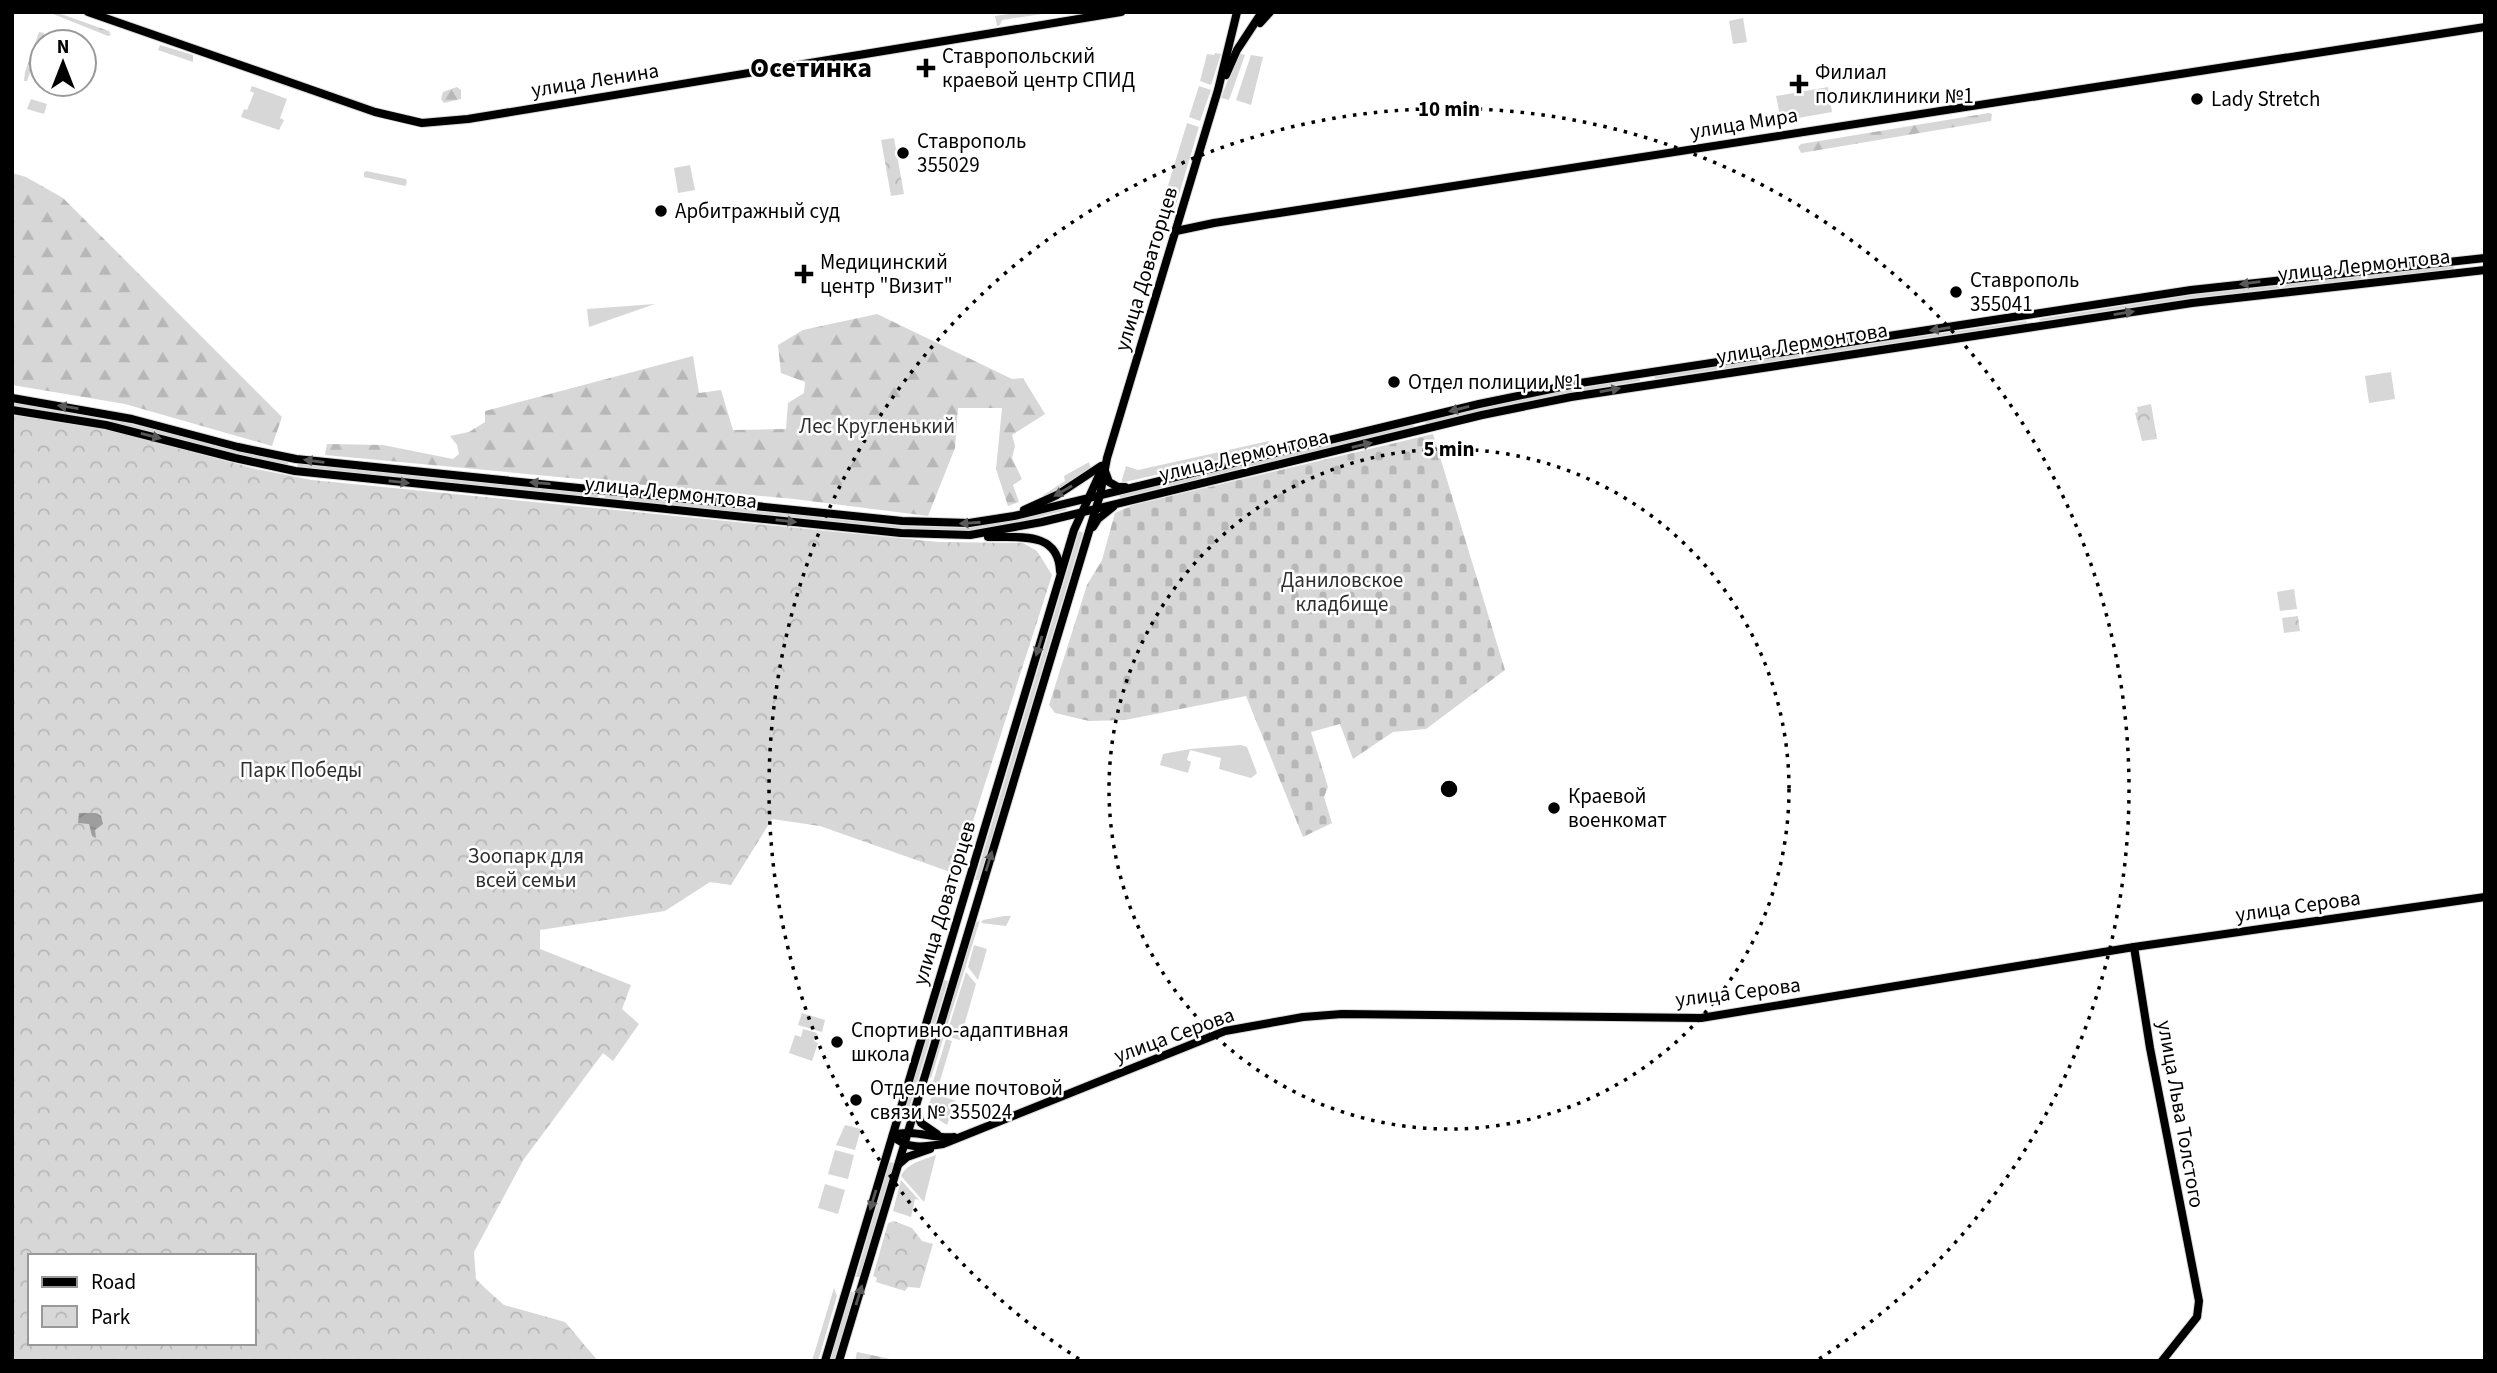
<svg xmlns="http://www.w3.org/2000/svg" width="2497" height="1373" font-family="'Source Sans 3',sans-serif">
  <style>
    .green { fill: #d7d7d7 }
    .forest { fill: url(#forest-firs) }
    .cemetery { fill: url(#cemetery-stones) }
    .park { fill: url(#park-crowns); fill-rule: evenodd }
    .water { fill: url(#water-waves) }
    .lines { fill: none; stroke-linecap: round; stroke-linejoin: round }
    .major-casing { stroke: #dbdbdb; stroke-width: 10 }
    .major { stroke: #000; stroke-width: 8 }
    .oneway { fill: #595959 }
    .ring { fill: none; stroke: #000; stroke-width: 3.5; stroke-dasharray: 3.5 7 }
    .poi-dot { fill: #000; stroke: #fff; stroke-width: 2.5 }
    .labels { text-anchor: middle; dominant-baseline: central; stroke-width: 5; stroke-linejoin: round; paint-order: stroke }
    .poi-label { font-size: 21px; fill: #000; stroke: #fff; text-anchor: start }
    .street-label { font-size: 21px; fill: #000; stroke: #fff }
    .park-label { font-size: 21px; fill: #2e2e2e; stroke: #fff }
    .district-label { font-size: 28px; font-weight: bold; fill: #000; stroke: #fff }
    .centre { fill: #000; stroke: #fff; stroke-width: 3.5 }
    .ring-label { font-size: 21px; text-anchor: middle; font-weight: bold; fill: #000; stroke: #fff; stroke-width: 5; stroke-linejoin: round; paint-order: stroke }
  </style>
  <defs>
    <pattern id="forest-firs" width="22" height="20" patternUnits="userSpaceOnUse" patternTransform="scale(1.75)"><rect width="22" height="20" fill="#d7d7d7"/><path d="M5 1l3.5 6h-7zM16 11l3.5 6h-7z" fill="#b7b7b7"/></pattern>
    <pattern id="cemetery-stones" width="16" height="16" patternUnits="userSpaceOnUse" patternTransform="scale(1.75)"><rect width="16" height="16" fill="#d7d7d7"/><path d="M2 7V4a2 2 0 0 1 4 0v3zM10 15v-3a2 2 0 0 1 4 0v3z" fill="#b7b7b7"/></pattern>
    <pattern id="park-crowns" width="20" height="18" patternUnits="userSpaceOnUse" patternTransform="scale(1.75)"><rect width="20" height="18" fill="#d7d7d7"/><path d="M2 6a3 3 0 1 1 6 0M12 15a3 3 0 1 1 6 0" fill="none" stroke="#b7b7b7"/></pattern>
    <pattern id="water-waves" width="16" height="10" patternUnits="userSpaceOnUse" patternTransform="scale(1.75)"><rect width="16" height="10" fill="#9e9e9e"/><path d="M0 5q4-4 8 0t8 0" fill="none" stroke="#868686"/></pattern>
  </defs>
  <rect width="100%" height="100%" fill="#fff"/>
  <g class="green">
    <polygon points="1021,12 1055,12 1002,20 1000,25 997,26 995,16"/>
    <polygon points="1743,18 1747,42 1733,44 1729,21"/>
    <polygon points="160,45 193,55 193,62 158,50"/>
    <polygon points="1215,53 1221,54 1211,85 1200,81 1207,54 1214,55"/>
    <polygon points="1238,53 1245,55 1229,100 1221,98"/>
    <polygon points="1251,55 1263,57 1251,105 1236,100"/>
    <polygon points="252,86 287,99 280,118 284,120 279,130 241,117 244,109 247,110 254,93 250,91"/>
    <polygon points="1199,86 1211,90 1200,121 1189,117"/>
    <polygon points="1828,87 1832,112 1781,121 1776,96"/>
    <polygon points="31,99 47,104 44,114 27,109"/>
    <polygon points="1187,123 1199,127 1173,215 1160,212"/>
    <polygon points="690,165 695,190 678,193 674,168"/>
    <polygon points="366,171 406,179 407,183 405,186 364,177 364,173"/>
    <polygon points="2453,266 2454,269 2192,298 2040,321 2039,319 2191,295"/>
    <polygon points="655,304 589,327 587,309"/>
    <polygon points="2027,321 2026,323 1655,379 1654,375"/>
    <polygon points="2391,372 2395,399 2369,403 2365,376"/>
    <polygon points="1640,378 1640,381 1536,399 1426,425 1425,421 1535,396"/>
    <polygon points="12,402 102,417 103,419 101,421 12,406"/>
    <polygon points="111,419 288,462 288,465 267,462 110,422"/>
    <polygon points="1413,424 1414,427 1120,498 1119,495"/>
    <polygon points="1269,441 1266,449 1121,483 1126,466 1138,470"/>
    <polygon points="1089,462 1091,470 1045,497 1042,496 1065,481 1064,476"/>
    <polygon points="298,463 597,494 599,496 597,498 297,467"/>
    <polygon points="606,495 902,526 969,528 1065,507 1067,510 1015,523 969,531 901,529 604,498"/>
    <polygon points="1079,531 1083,533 979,880 975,880"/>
    <polygon points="2294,589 2297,609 2280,611 2277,592"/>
    <polygon points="1241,745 1247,747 1257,773 1251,778 1219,769 1221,758 1190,750 1187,760 1191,762 1188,773 1160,765 1163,754 1190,749"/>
    <polygon points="1004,916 1011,916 1006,926 981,923 983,920"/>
    <polygon points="980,920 931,1078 928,1077 972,926"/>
    <polygon points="974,945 987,949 978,980 968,967"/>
    <polygon points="966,972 976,984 960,1040 946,1036"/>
    <polygon points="944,980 948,981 908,1112 905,1110"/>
    <polygon points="802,1013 825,1020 822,1032 798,1025"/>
    <polygon points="803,1029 817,1033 814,1041 818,1043 812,1061 789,1053 795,1035 801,1037"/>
    <polygon points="946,1039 952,1041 939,1084 933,1082"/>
    <polygon points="933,1093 956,1101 947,1125 926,1112"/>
    <polygon points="845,1125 861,1129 855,1150 836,1145"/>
    <polygon points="835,1150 854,1155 848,1179 828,1174"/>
    <path d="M936,1155L924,1202L901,1176C907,1163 923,1160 936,1155Z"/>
    <polygon points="889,1162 894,1163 860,1277 856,1277"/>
    <polygon points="901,1180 919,1200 915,1199 911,1217 893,1211"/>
    <polygon points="825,1184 845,1190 838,1214 818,1208"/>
    <polygon points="834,1288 837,1296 818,1361 812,1361"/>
    <polygon points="850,1291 855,1293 835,1361 830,1361"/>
  </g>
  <g class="forest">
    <polygon points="48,12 61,14 109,31 111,35 108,36"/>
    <polygon points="39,32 44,33 44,37 27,81 24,81 25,72"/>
    <polygon points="457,87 461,90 461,99 444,103 441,99 443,92"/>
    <polygon points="1989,113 1992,114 1991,121 1801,153 1798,147 1801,144"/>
    <polygon points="12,173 26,177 63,198 282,417 272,446 125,404 12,385"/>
    <polygon points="877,314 1012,379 1023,378 1045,414 1012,435 1015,446 1012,458 1022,479 1013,485 1019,502 1008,506 996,469 1002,408 958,408 955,448 928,516 794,499 325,455 327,444 383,445 453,459 459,454 457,445 450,436 469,432 485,422 485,411 693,356 699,393 721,390 733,430 786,429 788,403 804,393 805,382 781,373 778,345 803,330"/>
    <polygon points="857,1352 895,1360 855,1361"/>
  </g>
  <polygon class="cemetery" points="1433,434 1505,670 1426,729 1393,732 1353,759 1340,724 1311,732 1328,787 1324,797 1332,823 1303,837 1246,696 1125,720 1089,721 1055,713 1049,705 1087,585 1102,560 1115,513 1133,505"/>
  <g class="park">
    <polygon points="894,138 904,194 891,196 881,140"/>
    <polygon points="2151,404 2157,439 2142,441 2135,413 2138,412 2137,407"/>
    <path d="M12,415L107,429L256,469L312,480L939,542L1023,543L1037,551L1052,575L956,874L820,826L772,819L731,885L710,882L665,911L540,930V949L631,985L622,1009L639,1024L613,1061L603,1053L524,1159L474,1252L476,1279L486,1289L504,1305L565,1322L598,1361H12ZM30,1256H254V1343H30Z"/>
    <polygon points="2298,616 2300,631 2284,633 2282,618"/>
    <polygon points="894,1221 912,1228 922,1241 933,1244 920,1288 908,1287 905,1291 876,1282 877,1278 873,1276 888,1223"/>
  </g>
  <polygon class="water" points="79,813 96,813 101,816 103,824 95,830 96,838 92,836 89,824 78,823"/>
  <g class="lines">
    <defs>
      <g id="major">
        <polyline points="88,12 375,112 422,123 468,119 1121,12"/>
        <polyline points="1260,23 1270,12"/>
        <polyline points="1226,75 1237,50 1262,12"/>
        <polyline points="1176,231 1214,223 2485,27"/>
        <polyline points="12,398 132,419 238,447 296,459 902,521 969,523 1014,516 1479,404 1580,383 2191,290 2485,258"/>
        <polyline points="12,410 106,425 235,458 295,471 901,533 970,535 1042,522 1482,415 1571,397 2192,303 2485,270"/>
        <polyline points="1105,471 1109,482 1118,487 1125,487"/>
        <polyline points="1024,510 1057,495 1101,466"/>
        <polyline points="1093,527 1098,519 1113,507"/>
        <path d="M988,537C1018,538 1058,530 1060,571"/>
        <polyline points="2134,947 2150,1048 2199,1301 2197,1317 2162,1361"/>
        <polyline points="915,1109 921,1123 937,1134"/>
        <path d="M893,1135C905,1150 925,1147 943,1144L1225,1031L1303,1017L1342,1014L1701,1018L2134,947L2485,897"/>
        <path d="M893,1135C913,1129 933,1139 954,1137"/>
        <polyline points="899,1164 907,1157 930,1149"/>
        <polyline points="825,1361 1074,530 1101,471"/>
        <polyline points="839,1361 1100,495 1107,458 1218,90 1237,12"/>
      </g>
    </defs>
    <use href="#major" class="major-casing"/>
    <use href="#major" class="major"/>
  </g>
  <defs><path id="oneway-solid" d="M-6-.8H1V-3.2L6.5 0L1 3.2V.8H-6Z" transform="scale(1.75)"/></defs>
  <g class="oneway">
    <use href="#oneway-solid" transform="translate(2250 283) rotate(173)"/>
    <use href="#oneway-solid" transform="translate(2124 313) rotate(-9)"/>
    <use href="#oneway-solid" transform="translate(1940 329) rotate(171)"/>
    <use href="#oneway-solid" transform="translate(1610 390) rotate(-10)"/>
    <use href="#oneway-solid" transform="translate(68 407) rotate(-171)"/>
    <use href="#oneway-solid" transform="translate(1459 409) rotate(166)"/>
    <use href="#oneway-solid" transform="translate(151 436) rotate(14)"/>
    <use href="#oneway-solid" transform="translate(1362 445) rotate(-13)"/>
    <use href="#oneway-solid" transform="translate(314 461) rotate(-173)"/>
    <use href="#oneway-solid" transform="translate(399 482) rotate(6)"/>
    <use href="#oneway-solid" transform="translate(540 483) rotate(-175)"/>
    <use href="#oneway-solid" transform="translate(1063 491) rotate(150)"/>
    <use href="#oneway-solid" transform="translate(786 521) rotate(6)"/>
    <use href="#oneway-solid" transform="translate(970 523) rotate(176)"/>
    <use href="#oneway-solid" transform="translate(1039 646) rotate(107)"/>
    <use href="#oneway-solid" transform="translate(989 861) rotate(-73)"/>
    <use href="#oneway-solid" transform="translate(873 1200) rotate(107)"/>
    <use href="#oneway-solid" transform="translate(859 1295) rotate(-73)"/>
  </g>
  <g class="ring">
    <circle cx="1449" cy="789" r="340"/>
    <path d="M1079 1359A680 680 0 1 1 1819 1359"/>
  </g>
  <g class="poi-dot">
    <path d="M922.5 57.5h7v7h7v7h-7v7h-7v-7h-7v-7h7z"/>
    <path d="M1795.5 73.5h7v7h7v7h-7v7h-7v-7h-7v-7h7z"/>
    <circle cx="2197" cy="99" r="7"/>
    <circle cx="903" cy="153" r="7"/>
    <circle cx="661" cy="211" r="7"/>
    <path d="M800.5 263.5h7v7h7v7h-7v7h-7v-7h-7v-7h7z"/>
    <circle cx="1956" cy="292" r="7"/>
    <circle cx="1394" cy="382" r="7"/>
    <circle cx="1554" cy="808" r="7"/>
    <circle cx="837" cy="1042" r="7"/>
    <circle cx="856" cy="1100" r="7"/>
  </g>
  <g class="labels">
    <g class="poi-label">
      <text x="942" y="56">Ставропольский<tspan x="942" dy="24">краевой центр СПИД</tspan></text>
      <text x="1815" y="72">Филиал<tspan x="1815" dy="24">поликлиники №1</tspan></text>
      <text x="2211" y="99">Lady Stretch</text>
      <text x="917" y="141">Ставрополь<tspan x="917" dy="24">355029</tspan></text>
      <text x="675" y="211">Арбитражный суд</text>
      <text x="820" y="262">Медицинский<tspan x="820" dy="24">центр "Визит"</tspan></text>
      <text x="1970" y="280">Ставрополь<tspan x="1970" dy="24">355041</tspan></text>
      <text x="1408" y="382">Отдел полиции №1</text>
      <text x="1568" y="796">Краевой<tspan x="1568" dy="24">военкомат</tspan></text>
      <text x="851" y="1030">Спортивно-адаптивная<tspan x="851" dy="24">школа</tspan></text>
      <text x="870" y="1088">Отделение почтовой<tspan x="870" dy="24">связи № 355024</tspan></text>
    </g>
    <g class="street-label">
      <text transform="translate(595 80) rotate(-9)">улица Ленина</text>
      <text transform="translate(1744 123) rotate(-9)">улица Мира</text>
      <text transform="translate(2364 265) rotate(-6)">улица Лермонтова</text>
      <text transform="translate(1146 269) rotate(-73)">улица Доваторцев</text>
      <text transform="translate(1802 343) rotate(-9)">улица Лермонтова</text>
      <text transform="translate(1244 455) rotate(-13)">улица Лермонтова</text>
      <text transform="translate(671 492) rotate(6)">улица Лермонтова</text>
      <text transform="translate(944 903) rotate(-73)">улица Доваторцев</text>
      <text transform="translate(2298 906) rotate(-8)">улица Серова</text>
      <text transform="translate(1738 992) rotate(-7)">улица Серова</text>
      <text transform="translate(1174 1035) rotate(-20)">улица Серова</text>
      <text transform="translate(2181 1114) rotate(80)">улица Льва Толстого</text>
    </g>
    <g class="park-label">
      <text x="877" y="426">Лес Кругленький</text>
      <text x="1342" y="580">Даниловское<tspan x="1342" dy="24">кладбище</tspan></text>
      <text x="301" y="770">Парк Победы</text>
      <text x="526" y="856">Зоопарк для<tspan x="526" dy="24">всей семьи</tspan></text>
    </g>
    <g class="district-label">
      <text x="811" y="68">Осетинка</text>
    </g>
  </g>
  <circle cx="1449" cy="789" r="10" class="centre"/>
  <g class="ring-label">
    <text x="1449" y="116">10 min</text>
    <text x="1449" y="456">5 min</text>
  </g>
  <rect width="2497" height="1373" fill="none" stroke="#000000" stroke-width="28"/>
  <rect x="28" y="1254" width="228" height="91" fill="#ffffff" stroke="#999999" stroke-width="2"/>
  <rect x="42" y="1277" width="35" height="10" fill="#000000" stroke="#999999" stroke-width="2"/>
  <text x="91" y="1289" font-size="21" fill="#000000">Road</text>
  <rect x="42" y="1306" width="35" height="21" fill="url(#park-crowns)" stroke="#999999" stroke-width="2"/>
  <text x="91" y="1324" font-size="21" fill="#000000">Park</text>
  <g transform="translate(63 63)"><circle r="33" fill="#ffffff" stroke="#999999" stroke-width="2"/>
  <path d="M0-5L12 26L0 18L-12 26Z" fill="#000000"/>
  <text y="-10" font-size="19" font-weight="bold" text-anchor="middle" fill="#000000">N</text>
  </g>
</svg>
